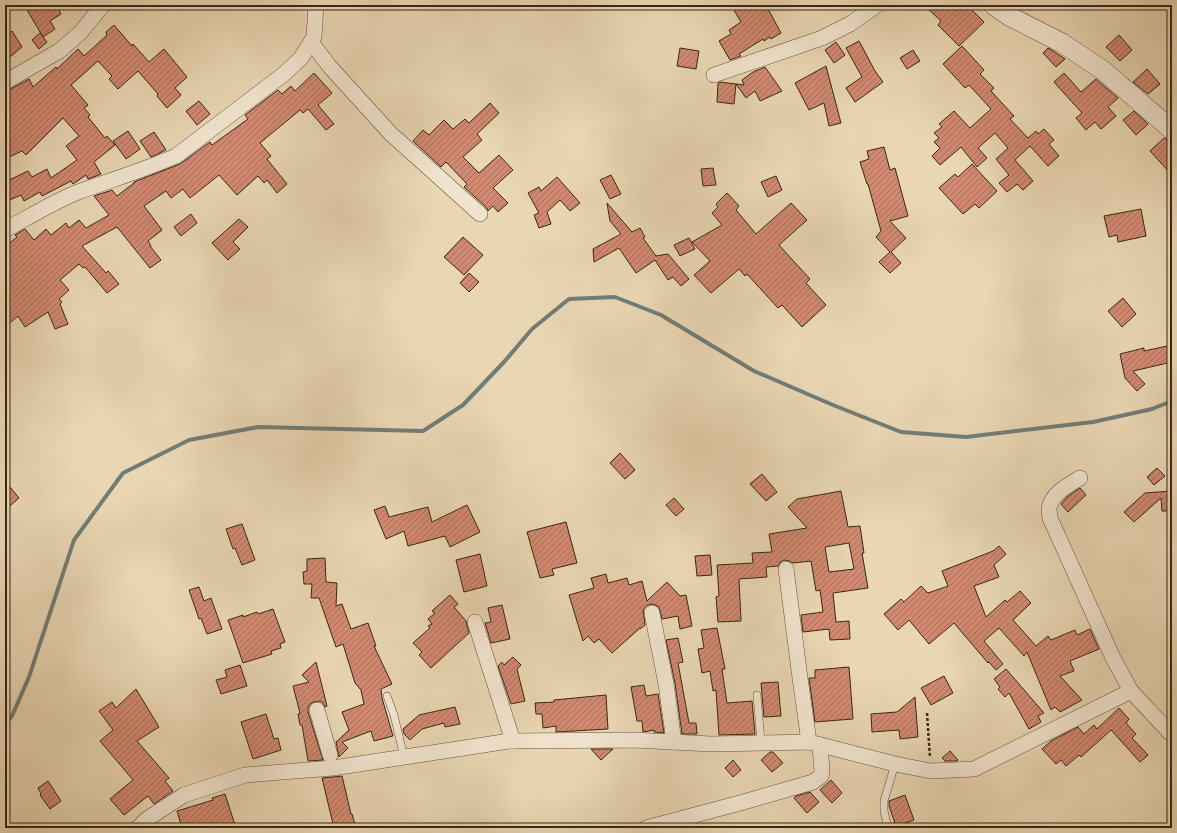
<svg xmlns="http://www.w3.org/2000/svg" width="1177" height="833" font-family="'EB Garamond',serif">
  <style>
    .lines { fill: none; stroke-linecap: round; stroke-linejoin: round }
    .stream { stroke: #727d77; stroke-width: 4 }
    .building { fill: url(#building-hatch); stroke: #372719; fill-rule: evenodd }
    .service-casing { stroke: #645340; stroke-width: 8 }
    .minor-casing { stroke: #645340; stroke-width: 16 }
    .tertiary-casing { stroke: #645340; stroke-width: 20 }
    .path { stroke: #372719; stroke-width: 2.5; stroke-dasharray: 3 2; stroke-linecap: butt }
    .service { stroke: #f1e4ce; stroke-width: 7 }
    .minor { stroke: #f1e4ce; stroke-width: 15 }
    .tertiary { stroke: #f1e4ce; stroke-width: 19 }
  </style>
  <defs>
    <pattern id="building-hatch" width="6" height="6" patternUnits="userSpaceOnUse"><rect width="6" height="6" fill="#d28971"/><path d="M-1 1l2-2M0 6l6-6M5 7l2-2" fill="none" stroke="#ab705c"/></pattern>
  </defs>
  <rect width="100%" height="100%" fill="#e9d6b3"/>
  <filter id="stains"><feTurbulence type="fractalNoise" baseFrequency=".005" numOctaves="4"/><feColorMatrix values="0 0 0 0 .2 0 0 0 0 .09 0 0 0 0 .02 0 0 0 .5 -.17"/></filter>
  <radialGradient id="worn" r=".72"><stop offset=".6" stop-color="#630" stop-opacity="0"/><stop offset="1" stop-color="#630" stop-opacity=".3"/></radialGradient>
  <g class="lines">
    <polyline class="stream" points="5,724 12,716 29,677 74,540 123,473 189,440 258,427 423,431 463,405 504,362 532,329 569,299 615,297 661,315 754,371 833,405 901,432 966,437 1093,422 1152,409 1172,401"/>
  </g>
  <g class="building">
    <polygon points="35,5 56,5 61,14 50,21 55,29 43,37 27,10"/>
    <polygon points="731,5 766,5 781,33 771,39 770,37 764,41 763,39 739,54 741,56 730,60 719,41 731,34 729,30 741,22"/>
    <polygon points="924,5 967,5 984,22 959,46 938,25 941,21"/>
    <polygon points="114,25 132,46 133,44 149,62 164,49 187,77 175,88 181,95 167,108 157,96 158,94 138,71 118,89 109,79 112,76 98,61 71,85 88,105 84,108 90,115 88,117 105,138 107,136 115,145 94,162 101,174 88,179 86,175 73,184 71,181 42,196 40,192 24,201 21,195 5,202 5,182 28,171 32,177 47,169 51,178 77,160 66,146 79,136 63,118 26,155 22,151 5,159 5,91 9,90 29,79 33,87 56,67 57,69 78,49 84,56 107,35 106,32"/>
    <polygon points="12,31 22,47 5,61 5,35"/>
    <polygon points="40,33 47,42 39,49 32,40"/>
    <polygon points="1119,35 1132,50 1120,61 1106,47"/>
    <polygon points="859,41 875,71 883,82 855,102 846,88 862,77 846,48"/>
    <polygon points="836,42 845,55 834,63 825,50"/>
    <polygon points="962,46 984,70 980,74 994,88 991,91 1014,116 1010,119 1028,138 1036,131 1038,134 1044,129 1054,140 1049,144 1059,156 1048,166 1030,146 1015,160 1033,181 1023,190 1017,184 1007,192 999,183 1009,175 996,159 1008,148 995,133 978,148 987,158 977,167 961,147 940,165 932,156 940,148 934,142 939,138 934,133 942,127 939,124 954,111 970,128 991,109 969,85 965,88 943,64"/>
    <polygon points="680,48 699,51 696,69 677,66"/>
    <polygon points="1048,48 1056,53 1065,59 1056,67 1043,53"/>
    <polygon points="913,50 920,61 907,69 900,58"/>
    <polygon points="826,66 841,123 829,126 824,103 809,110 795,83"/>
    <polygon points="765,67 782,91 760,101 755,91 746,98 736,84 744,85 742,80 753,72"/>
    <polygon points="1147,69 1160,84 1148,94 1133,82"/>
    <polygon points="314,73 332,93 318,105 334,124 326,130 308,109 303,113 300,110 260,143 271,156 267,159 287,184 277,193 267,180 264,183 258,176 237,195 219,175 190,198 183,189 171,198 166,191 144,206 162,230 148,241 151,246 150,246 161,260 150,268 117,227 82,246 106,273 108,271 119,284 107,293 85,267 83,268 79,264 60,280 69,290 59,299 62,302 60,304 68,324 55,329 48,312 25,327 18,316 5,327 5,247 17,237 15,235 25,229 34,240 46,229 51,235 66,223 69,228 79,220 86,228 109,215 94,196 112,190 117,196 134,183 134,182 180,164 210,142 212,145 248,119 245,115 278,90 282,94 291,86 295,91"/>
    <polygon points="1064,73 1081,92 1096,79 1097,80 1118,98 1108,107 1116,116 1101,129 1095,122 1086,130 1076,118 1082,113 1054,82"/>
    <polygon points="720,82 736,84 734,104 717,102 718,83"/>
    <polygon points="199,101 210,114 197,125 186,111"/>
    <polygon points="490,103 499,113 477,134 482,140 463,157 479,173 499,155 513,170 493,188 508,203 498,212 493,206 488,211 486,207 464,187 467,184 446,162 441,167 413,141 423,130 429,135 444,120 453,129 465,119 469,123"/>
    <polygon points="1134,111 1148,124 1136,135 1123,120"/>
    <polygon points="128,131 140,149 126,159 113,141"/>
    <polygon points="154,132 166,150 151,157 140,141"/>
    <polygon points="1164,138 1170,141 1172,141 1172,175 1150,151"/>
    <polygon points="884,147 890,170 895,168 908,216 890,221 906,238 891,252 901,263 890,273 879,262 890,252 876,237 881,231 868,184 867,184 860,162 869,159 867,151"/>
    <polygon points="972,164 997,191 979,208 975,204 963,214 939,188 955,174 958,177"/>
    <polygon points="713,168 716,185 703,186 701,169"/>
    <polygon points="611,175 621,194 610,199 600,180"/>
    <polygon points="776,176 782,190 768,197 761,182"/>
    <polygon points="557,177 580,203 570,211 560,200 547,212 551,224 539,228 534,215 539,213 528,193 539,187 541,191"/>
    <polygon points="727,193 739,206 736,210 756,234 791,203 807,220 779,245 810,279 806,283 826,305 802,327 782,305 778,308 747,274 745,276 739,269 711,293 694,275 710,261 692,242 722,225 712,213 718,207 716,204"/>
    <polygon points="607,203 632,232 640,228 645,237 643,238 656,256 668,254 689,279 681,286 673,277 668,280 655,260 636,273 619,248 594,262 593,249 621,234 610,221"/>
    <polygon points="1141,209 1146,236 1118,242 1117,235 1109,237 1104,216"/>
    <polygon points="191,214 197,223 181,236 174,227"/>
    <polygon points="239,219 248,227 233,242 240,249 228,260 212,243"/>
    <polygon points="463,237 483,255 464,275 444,257"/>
    <polygon points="689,238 695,249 680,256 674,245"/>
    <polygon points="469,273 479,282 469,292 460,283"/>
    <polygon points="1123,298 1136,314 1122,327 1108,311"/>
    <polygon points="1172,345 1172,362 1133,371 1145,384 1137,391 1125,378 1120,354 1144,348 1144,351"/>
    <polygon points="620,453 635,470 625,479 610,463"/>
    <polygon points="1157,468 1165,476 1154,485 1147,477"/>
    <polygon points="762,474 777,492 766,501 750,484"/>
    <polygon points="5,481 19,498 5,510"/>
    <polygon points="1080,488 1086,495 1068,512 1061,504 1067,497"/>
    <path d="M841,491L848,527L860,526L864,553H862L868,588L833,593L836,622L849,621L850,639L830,640L829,629L803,632L801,615L823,612L820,590L816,591L811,561L793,563L789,561L784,560L780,562L778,566L766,567L767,577L739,579L741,621L718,622L716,597L719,596L717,565L753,563L752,553L772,552L769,534L807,528L788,507L797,499ZM849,543L854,569L829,572L825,547Z"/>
    <polygon points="1172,491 1172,511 1162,511 1161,498 1134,522 1124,512 1145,493"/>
    <polygon points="674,498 684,509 676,516 666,505"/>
    <polygon points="467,505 480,532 450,547 445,536 408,546 404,531 386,539 374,510 385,506 389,517 428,507 432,522"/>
    <polygon points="566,522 577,563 552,569 554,575 540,578 527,532"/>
    <polygon points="242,524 255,560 242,565 235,548 233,549 226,529"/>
    <polygon points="999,546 1006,554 994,565 999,577 974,586 986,617 1005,600 1007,602 1020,591 1031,603 1013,620 1036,646 1048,636 1051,640 1075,630 1077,635 1090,629 1099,649 1070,661 1074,671 1060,676 1082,700 1060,712 1055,707 1051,710 1027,652 1024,656 999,628 984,641 1003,664 996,670 989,662 988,663 954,623 929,644 909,620 898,630 884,614 901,599 904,602 921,586 928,593 948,586 942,571 993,551"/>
    <polygon points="480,554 487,586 464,592 456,560"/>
    <polygon points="710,555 712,575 697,576 695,556"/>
    <polygon points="325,558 326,582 337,583 336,606 342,604 351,629 368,623 376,646 374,646 392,684 381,689 382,698 393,736 374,741 371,731 342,742 348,748 339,757 336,742 349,730 342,712 364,704 361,690 355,683 343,644 336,647 319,598 311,598 312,584 304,584 303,572 307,571 307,559"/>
    <polygon points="606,574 608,583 627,578 629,585 642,581 647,601 667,582 680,596 686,595 692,626 680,629 678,616 662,619 659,607 655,605 651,604 646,606 643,610 645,625 640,629 640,628 612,653 599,639 594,643 588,636 583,641 569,595 594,588 591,578"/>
    <polygon points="199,587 204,601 211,598 222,629 207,634 201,618 199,619 189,590"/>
    <polygon points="450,595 458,604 454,607 466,621 469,633 431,668 419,655 422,652 413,643 430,628 428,626 432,624 428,619 435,613 432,611"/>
    <polygon points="502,605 510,639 491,643 485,623 491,622 488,608"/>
    <polygon points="273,609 285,642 280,644 281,648 271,651 272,654 243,663 228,620 243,615 243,617 257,612 258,614"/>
    <polygon points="717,628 725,669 722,669 727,703 752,701 755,734 719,735 716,690 713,691 710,671 702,673 698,649 704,648 701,630"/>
    <polygon points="678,638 683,662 678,663 689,723 696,723 697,734 682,734 675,683 666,640"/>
    <polygon points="513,657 521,665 517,669 525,701 511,704 498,666 502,662 504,665"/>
    <polygon points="316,662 327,706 325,707 323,703 320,701 314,702 310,704 308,708 308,712 323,760 308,761 302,725 300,725 298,714 300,713 293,686 309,682 302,675"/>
    <polygon points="240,665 247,686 221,694 216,680 227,677 225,670"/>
    <polygon points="849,667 853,719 815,722 809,678 815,678 815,670"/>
    <polygon points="1006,669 1044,713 1038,716 1041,722 1029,729 1009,693 1005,697 998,689 1000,687 994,679"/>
    <polygon points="944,676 953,693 931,705 921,688"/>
    <polygon points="778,682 781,716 764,717 761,683"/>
    <polygon points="644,685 646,696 658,694 664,733 654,732 654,730 643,732 642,721 637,721 631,687"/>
    <polygon points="136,689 159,727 137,741 169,778 165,781 173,791 154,804 148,796 124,815 110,799 133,780 100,741 113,730 99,711 112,702 116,708"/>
    <polygon points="606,695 608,729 574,731 556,732 556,726 543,728 542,714 536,714 535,703 554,702 554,700"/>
    <polygon points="915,697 918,737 900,739 899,730 872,732 871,714 897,712"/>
    <polygon points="455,707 460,724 445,727 444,723 422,729 410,740 404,734 403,729 419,715"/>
    <polygon points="1119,708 1129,719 1126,723 1136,734 1132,738 1148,755 1140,762 1111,730 1081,757 1079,755 1066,766 1061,760 1056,764 1042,749 1051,741 1078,727 1084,734 1094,725 1097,729"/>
    <polygon points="266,714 274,739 278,738 281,750 253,759 241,722"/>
    <polygon points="591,749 613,749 601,760"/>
    <polygon points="950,751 958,760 957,761 945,761 942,758"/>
    <polygon points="770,752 773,752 783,763 772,772 761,760"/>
    <polygon points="733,760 741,770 733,777 725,768"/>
    <polygon points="342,776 351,814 352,814 356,828 334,828 322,778"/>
    <polygon points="831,780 842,793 832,803 820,790"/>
    <polygon points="48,781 61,801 50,809 40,795 41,794 38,788"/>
    <polygon points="810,792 819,802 807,813 794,798 796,796"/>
    <polygon points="225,794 236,828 182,828 177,811 213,800 212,798"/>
    <polygon points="905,795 914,820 896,826 889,806 889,801"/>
  </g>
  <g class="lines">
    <defs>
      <g id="service">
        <polyline points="757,695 761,743"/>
        <polyline points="387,696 394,715 404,757"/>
        <polyline points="888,828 884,811 884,801 895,764"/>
      </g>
      <g id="minor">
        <polyline points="311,42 330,67 391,134 480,214"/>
        <polyline points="714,75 822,38 850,24 877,5"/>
        <polyline points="5,82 59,51 80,33 103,5"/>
        <path d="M5,230C29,217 53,202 78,192C111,180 144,170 176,156L284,74L301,58L314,37L316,5"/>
        <path d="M1080,478C1068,485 1051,494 1049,509C1049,512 1050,515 1050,518L1113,658L1131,691L1172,735"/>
        <polyline points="786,569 800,678 809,742"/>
        <polyline points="652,613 666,684 674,742"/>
        <polyline points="475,622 513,741"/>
        <polyline points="317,710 330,755"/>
        <polyline points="138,828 147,819 184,795 245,775 333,768 510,741 633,740 711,744 809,742 895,764 931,771 974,769 1131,691"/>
        <polyline points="646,828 740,803 813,782 821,776 822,771 820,745"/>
      </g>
      <polyline id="tertiary" points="993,5 1009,16 1062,43 1104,71 1172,130"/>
    </defs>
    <use href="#service" class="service-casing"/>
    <use href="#minor" class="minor-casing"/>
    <use href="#tertiary" class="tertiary-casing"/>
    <polyline class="path" points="927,713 930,758"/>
    <use href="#service" class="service"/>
    <use href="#minor" class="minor"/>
    <use href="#tertiary" class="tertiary"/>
  </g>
  <rect width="1177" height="833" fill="none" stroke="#e9d6b3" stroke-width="20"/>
  <rect x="6" y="6" width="1165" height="821" fill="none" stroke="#372719" stroke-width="2"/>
  <rect x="10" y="10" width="1157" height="813" fill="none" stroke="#372719"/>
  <rect width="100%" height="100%" filter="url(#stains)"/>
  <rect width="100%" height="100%" fill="url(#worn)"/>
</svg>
